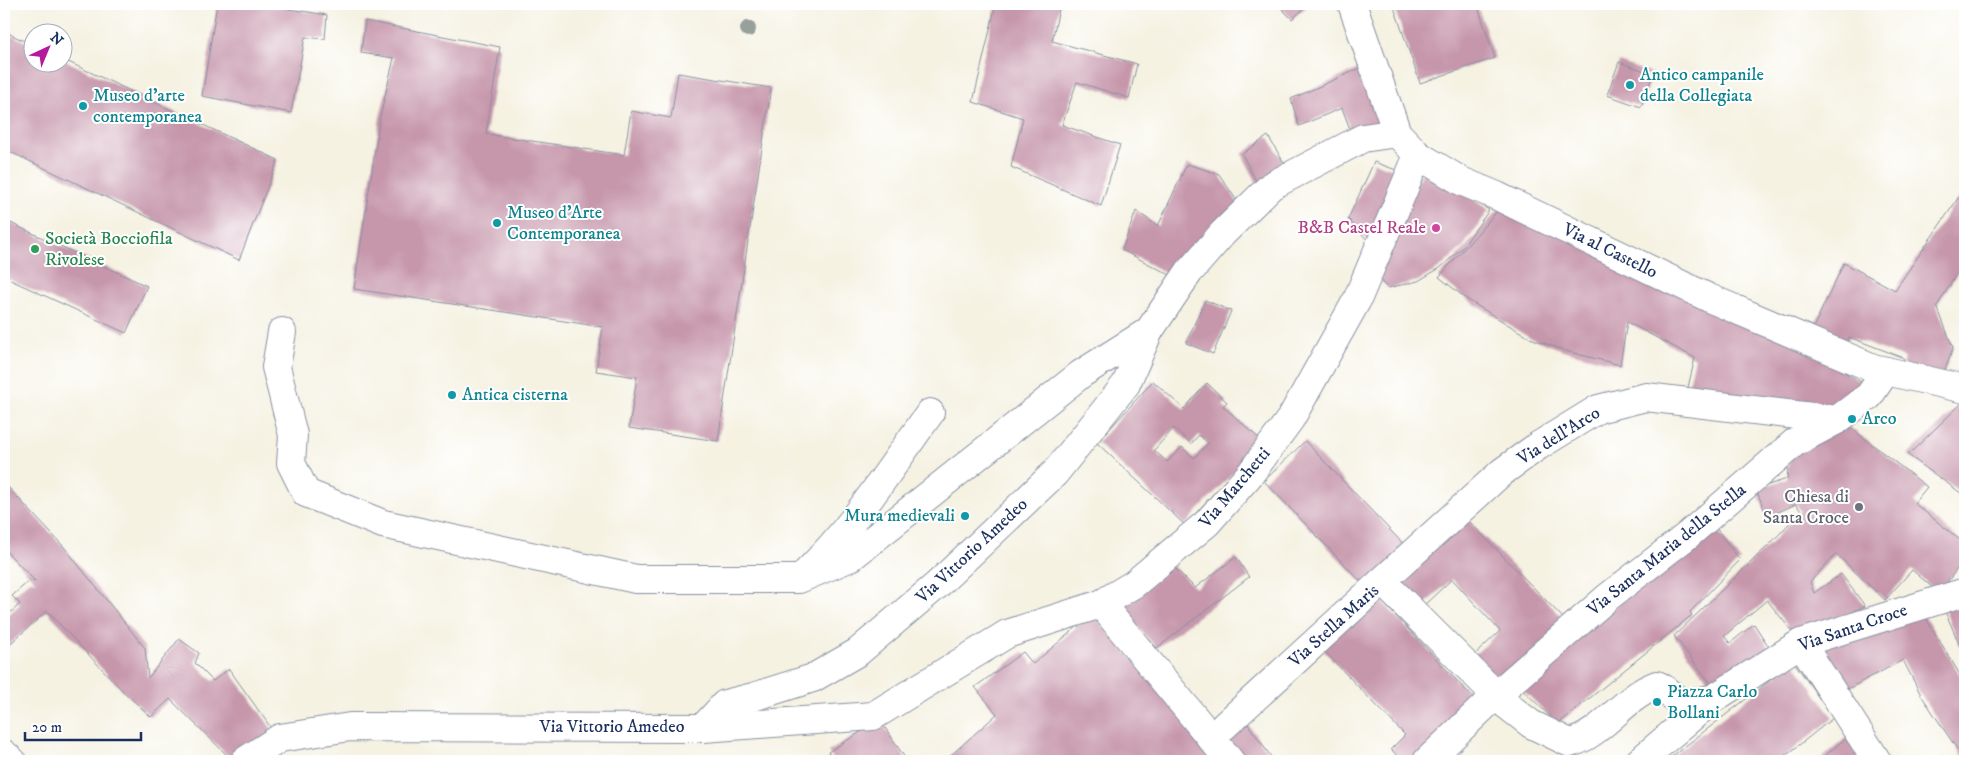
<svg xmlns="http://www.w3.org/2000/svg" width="1969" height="765" font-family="'IM FELL DW Pica',serif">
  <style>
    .building { fill: #c696ab; fill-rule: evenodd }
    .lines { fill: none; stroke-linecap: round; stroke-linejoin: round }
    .minor-casing { stroke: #8890a0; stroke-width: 30 }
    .minor { stroke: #fff; stroke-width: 28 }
    .tree { fill: #98a09b }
    .culture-dot { fill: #0f9aa8; stroke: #fff; stroke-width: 2 }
    .hotel-dot { fill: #d1479c; stroke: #fff; stroke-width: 2 }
    .leisure-dot { fill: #2e9e5b; stroke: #fff; stroke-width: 2 }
    .worship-dot { fill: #6b7280; stroke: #fff; stroke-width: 2 }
    .labels { text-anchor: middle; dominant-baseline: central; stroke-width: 4; stroke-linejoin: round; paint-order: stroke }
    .culture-label { font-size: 18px; fill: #0d838f; stroke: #fff; text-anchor: start }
    .hotel-label { font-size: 18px; fill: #b23c85; stroke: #fff; text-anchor: end }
    .leisure-label { font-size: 18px; fill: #27864d; stroke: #fff; text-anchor: start }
    .street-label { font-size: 18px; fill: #1b2f5e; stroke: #fff }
    .worship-label { font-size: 18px; fill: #5b616d; stroke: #fff; text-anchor: end }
  </style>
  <rect width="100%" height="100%" fill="#fff"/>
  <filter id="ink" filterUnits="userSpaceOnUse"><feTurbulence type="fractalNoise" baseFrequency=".02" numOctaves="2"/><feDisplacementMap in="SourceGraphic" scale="10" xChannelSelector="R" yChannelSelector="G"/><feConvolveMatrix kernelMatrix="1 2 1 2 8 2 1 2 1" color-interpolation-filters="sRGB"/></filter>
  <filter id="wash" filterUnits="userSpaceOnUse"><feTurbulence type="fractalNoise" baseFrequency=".0096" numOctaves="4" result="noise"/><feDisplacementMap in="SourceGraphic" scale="20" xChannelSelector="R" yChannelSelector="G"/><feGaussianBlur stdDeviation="1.12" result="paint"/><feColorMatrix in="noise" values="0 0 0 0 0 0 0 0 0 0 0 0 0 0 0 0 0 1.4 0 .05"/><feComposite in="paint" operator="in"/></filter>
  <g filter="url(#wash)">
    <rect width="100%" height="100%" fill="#f5f2e2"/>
    <g id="blocks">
      <g class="building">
        <polygon points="217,4 256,4 327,15 325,39 305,37 291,113 202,96"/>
        <polygon points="996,4 1060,4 1052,41 1137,64 1129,98 1077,82 1062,125 1120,145 1101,206 1011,167 1023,118 973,102"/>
        <polygon points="1277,4 1310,4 1292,19"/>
        <polygon points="1393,4 1477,4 1495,58 1420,83"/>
        <polygon points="365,21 500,47 486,134 624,155 631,111 671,118 678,73 771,88 718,441 629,428 637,377 596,371 603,327 354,289 380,117 394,58 361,53"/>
        <polygon points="4,31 32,45 32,62 62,62 62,59 278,160 239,260 4,149"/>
        <polygon points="1619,62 1653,74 1641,107 1607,95"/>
        <polygon points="1365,66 1385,123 1353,137 1342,108 1299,126 1291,99"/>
        <polygon points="1268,136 1287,168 1258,185 1242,154"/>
        <polygon points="1374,162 1399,171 1369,242 1348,219"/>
        <polygon points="1187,164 1219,174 1241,207 1176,278 1122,250 1136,211 1158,226"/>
        <polygon points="1425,167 1489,210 1463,247 1440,268 1418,281 1388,288 1375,276"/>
        <polygon points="1959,197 1965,201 1965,260 1937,306 1953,348 1941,381 1901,371 1904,358 1849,337 1842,349 1810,334 1844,263 1895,290"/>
        <polygon points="1501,207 1806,350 1861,382 1850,407 1685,400 1695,358 1627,322 1620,365 1566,351 1530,338 1468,300 1439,277"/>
        <polygon points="4,220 147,286 126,333 4,277"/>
        <polygon points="1205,300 1231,311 1213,354 1186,343"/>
        <path d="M1153,381L1184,409L1207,383L1227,402L1223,406L1262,441L1185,525L1097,443ZM1174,428L1191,444L1199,435L1208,443L1194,458L1182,447L1167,462L1154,450Z"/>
        <polygon points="1965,400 1965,496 1908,455"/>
        <polygon points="1836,424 1851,428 1927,487 1914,503 1965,544 1965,558 1939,593 1912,570 1885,600 1836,554 1810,582 1814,593 1841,574 1865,606 1834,620 1794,634 1767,600 1724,636 1730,643 1754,624 1773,653 1712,685 1674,636 1770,544 1801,511 1796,504 1767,517 1756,489 1787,479 1789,460"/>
        <polygon points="1305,441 1410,551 1368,589 1264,481"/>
        <polygon points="4,483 64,547 145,648 148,678 179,639 199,653 195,663 213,681 229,669 274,732 233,761 170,699 151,717 123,691 47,611 4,649 4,619 20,604 12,596 30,580 36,582 4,549"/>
        <polygon points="1463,515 1567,622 1493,688 1468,661 1500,631 1452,579 1422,607 1395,577"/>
        <polygon points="1713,524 1740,560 1690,612 1692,615 1558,724 1520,687"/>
        <polygon points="1236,557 1249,577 1157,648 1115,603 1132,602 1171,564 1195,588"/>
        <polygon points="1375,594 1478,703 1419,761 1402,761 1391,749 1405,735 1319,646"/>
        <polygon points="1965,601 1965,657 1943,607"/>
        <polygon points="1921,610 1965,683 1965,761 1921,695 1903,660 1840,693 1811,648"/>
        <polygon points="1092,614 1223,761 954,761 950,756 997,714 975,687 1023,652 1033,664"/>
        <polygon points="1794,662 1833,718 1779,761 1666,761"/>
        <polygon points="1243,717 1274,761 1236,761 1219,739"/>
        <polygon points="880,720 907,761 835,761 828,752"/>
        <polygon points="1848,736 1864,761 1819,761"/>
      </g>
    </g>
  </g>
  <g filter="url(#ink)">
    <use href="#blocks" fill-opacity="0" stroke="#8890a0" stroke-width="1"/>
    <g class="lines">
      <defs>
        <g id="minor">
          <polyline points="1352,4 1397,133 1418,155 1461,181 1497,196 1709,298 1873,368 1965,389"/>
          <polyline points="1149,331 1189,272 1223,233 1271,186 1363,138 1397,133"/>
          <polyline points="282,332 276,367 293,435 291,463 306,493 383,524 636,579 799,579 851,557 1081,374 1149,331 1126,384 1055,473 937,585 858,652 813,678 753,697 725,704 703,728"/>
          <path d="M807,572C854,526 891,467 930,413"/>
          <polyline points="1382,581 1502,472 1538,446 1598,409 1646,397 1837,420"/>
          <polyline points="1101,604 1230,761"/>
          <polyline points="1801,643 1877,761"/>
          <path d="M1211,738L1382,581L1504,703L1531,724L1570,743C1602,735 1623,697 1657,685C1665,688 1669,694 1676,699C1688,707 1702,701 1714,698"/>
          <polyline points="4,754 12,761"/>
          <polyline points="245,761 280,738 350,727 703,728 873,716 1007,634 1101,604 1134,584 1207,523 1251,473 1291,418 1357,300 1418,155"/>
          <polyline points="1427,761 1496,695 1608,597 1688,535 1794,443 1837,420 1869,396 1886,371"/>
          <polyline points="1640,761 1714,698 1801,643 1965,592"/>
        </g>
      </defs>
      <use href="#minor" class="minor-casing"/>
      <use href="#minor" class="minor"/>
    </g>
    <circle class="tree" cx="748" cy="29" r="8"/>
  </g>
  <g class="culture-dot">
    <circle cx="1630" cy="85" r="5"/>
    <circle cx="83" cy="106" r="5"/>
    <circle cx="497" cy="223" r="5"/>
    <circle cx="452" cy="395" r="5"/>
    <circle cx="1852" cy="419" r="5"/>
    <circle cx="965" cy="516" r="5"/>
    <circle cx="1657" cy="702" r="5"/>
  </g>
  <circle class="hotel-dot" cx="1436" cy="228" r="5"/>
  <circle class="leisure-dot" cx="35" cy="249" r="5"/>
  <circle class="worship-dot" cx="1859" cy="507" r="5"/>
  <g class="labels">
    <g class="culture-label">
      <text x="1640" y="75">Antico campanile<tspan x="1640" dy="21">della Collegiata</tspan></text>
      <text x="93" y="96">Museo d'arte<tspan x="93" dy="21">contemporanea</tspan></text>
      <text x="507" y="213">Museo d'Arte<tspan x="507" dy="21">Contemporanea</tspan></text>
      <text x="462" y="395">Antica cisterna</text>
      <text x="1862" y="419">Arco</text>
      <text x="955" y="516" text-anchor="end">Mura medievali</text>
      <text x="1667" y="692">Piazza Carlo<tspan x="1667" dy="21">Bollani</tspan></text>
    </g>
    <g class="hotel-label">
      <text x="1426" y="228">B&amp;B Castel Reale</text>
    </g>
    <g class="leisure-label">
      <text x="45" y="239">Società Bocciofila<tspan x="45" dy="21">Rivolese</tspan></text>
    </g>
    <g class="street-label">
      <text transform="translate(1610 251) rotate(26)">Via al Castello</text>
      <text transform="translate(1559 436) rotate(-32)">Via dell'Arco</text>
      <text transform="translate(1235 488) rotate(-50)">Via Marchetti</text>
      <text transform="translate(1667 550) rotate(-39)">Via Santa Maria della Stella</text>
      <text transform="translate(972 551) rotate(-43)">Via Vittorio Amedeo</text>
      <text transform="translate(1334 626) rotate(-42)">Via Stella Maris</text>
      <text transform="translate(1853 628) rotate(-19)">Via Santa Croce</text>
      <text x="612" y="727">Via Vittorio Amedeo</text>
    </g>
    <g class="worship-label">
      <text x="1849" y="497">Chiesa di<tspan x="1849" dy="21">Santa Croce</tspan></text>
    </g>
  </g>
  <rect width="1969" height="765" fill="none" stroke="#fff" stroke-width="20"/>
  <g transform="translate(48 48) rotate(44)"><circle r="24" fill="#ffffff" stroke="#a4acbf"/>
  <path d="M0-4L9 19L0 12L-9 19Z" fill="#b5179e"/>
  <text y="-8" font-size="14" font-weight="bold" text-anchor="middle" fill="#1b2f5e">N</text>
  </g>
  <path d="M25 732v8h116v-8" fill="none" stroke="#1b2f5e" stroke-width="2.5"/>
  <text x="32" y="732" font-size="15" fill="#1b2f5e" stroke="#ffffff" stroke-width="4" paint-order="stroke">20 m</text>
</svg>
